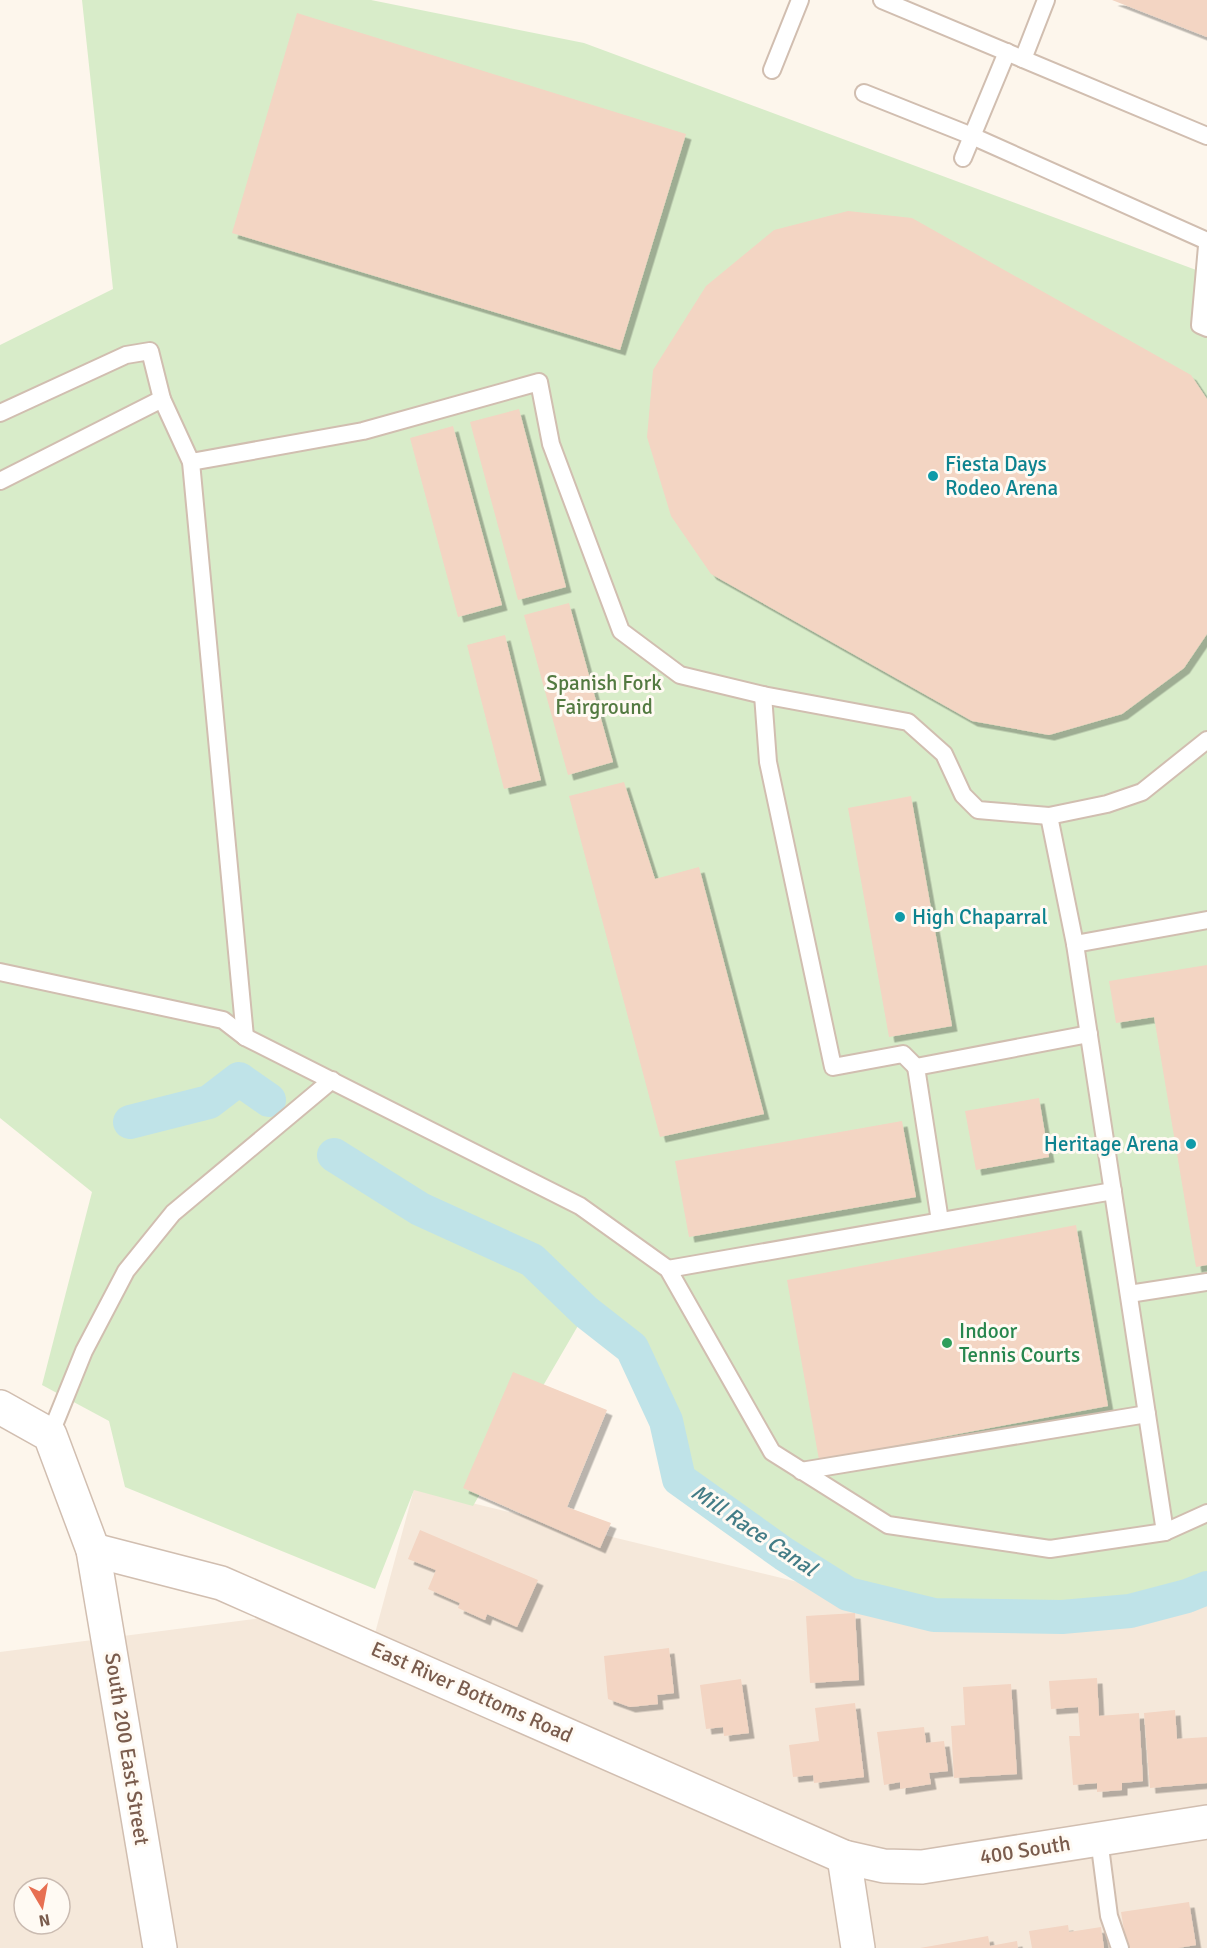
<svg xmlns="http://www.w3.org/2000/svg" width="1207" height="1948" font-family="Signika,sans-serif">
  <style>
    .residential { fill: #f5e8da; fill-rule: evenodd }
    .green { fill: #d8ecc9 }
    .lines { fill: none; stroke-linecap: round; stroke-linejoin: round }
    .canal { stroke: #bfe3e8; stroke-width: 34 }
    .building { fill: #f3d5c3; filter: url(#shadow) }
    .service-casing { stroke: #d1beb0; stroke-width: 20 }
    .minor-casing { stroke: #d1beb0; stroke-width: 36 }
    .tertiary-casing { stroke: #d1beb0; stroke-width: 36 }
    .service { stroke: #fff; stroke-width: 16 }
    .minor { stroke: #fff; stroke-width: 33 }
    .tertiary { stroke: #fff; stroke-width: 33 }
    .culture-dot { fill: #0f9aa8; stroke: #fffaf3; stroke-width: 2 }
    .leisure-dot { fill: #2e9e5b; stroke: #fffaf3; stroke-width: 2 }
    .labels { text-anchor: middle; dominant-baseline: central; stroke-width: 6; stroke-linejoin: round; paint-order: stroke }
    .culture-label { font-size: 21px; fill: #0d838f; stroke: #fffaf3; text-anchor: start }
    .park-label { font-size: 21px; fill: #537a41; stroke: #fffaf3 }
    .leisure-label { font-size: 21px; fill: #27864d; stroke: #fffaf3; text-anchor: start }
    .street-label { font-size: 21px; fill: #7a5c4d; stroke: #fffaf3 }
    .water-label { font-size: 22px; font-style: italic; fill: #437c86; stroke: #fffaf3 }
  </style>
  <defs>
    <filter id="shadow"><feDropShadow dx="5.5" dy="5.5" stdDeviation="0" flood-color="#0004"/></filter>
  </defs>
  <rect width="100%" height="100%" fill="#fdf6ec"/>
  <path class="residential" d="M414,1489L934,1615L1130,1611L1207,1595V1948H0V1652L293,1614L371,1648ZM24,1888H60V1924H24Z"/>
  <polygon class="green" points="82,0 371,0 584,43 1207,274 1207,1588 1187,1596 1130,1611 1062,1617 934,1615 848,1594 784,1554 679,1479 666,1421 632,1348 586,1312 473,1506 414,1490 375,1589 125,1487 109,1421 42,1385 92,1192 0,1118 0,345 113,289"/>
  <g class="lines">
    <g class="canal">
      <polyline points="130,1122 209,1102 239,1079 269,1100"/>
      <polyline points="334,1155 420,1209 532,1260 586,1312 632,1348 666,1421 679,1479 784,1554 848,1594 934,1615 1062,1617 1130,1611 1187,1596 1207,1588"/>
    </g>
  </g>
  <g class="building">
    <polygon points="1112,0 1207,0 1207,37"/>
    <polygon points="297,13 686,134 620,350 232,233"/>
    <polygon points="848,211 912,218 1191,375 1207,399 1207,634 1184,668 1122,714 1049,735 972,721 711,574 671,516 647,437 653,370 706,286 774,230"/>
    <polygon points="519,409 566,587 518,600 470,422"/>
    <polygon points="453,426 502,605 458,617 410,438"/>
    <polygon points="569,603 613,762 568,775 524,615"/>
    <polygon points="505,635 541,780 504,789 467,645"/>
    <polygon points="624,782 655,879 699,867 764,1114 660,1137 569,796"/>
    <polygon points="911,796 952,1026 889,1037 848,808"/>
    <polygon points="1207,965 1207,1265 1196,1267 1154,1017 1116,1023 1109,981"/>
    <polygon points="1039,1098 1049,1157 976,1170 965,1111"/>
    <polygon points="902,1121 916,1197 689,1237 675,1161"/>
    <polygon points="1076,1225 1108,1406 819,1460 787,1280"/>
    <polygon points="513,1372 607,1410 567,1507 611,1523 600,1548 463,1488"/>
    <polygon points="420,1530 538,1580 517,1627 487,1614 485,1620 458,1608 460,1603 428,1589 436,1570 408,1559"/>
    <polygon points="855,1613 859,1680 810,1683 806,1616"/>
    <polygon points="669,1648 674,1693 657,1695 658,1704 630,1707 608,1699 604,1656"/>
    <polygon points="1097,1678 1099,1716 1139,1713 1143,1781 1122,1783 1122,1790 1097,1792 1097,1783 1073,1785 1069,1736 1080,1736 1078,1707 1051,1709 1049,1681"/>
    <polygon points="741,1679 749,1733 724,1736 723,1727 706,1729 700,1685"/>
    <polygon points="1011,1684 1017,1774 954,1778 951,1726 965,1725 963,1687"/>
    <polygon points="855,1703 864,1777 814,1783 813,1775 793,1777 789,1745 819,1741 815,1708"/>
    <polygon points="1175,1710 1177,1739 1207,1737 1207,1783 1150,1788 1144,1713"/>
    <polygon points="924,1727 926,1743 944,1741 948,1771 929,1773 931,1784 900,1789 900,1782 884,1785 877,1732"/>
    <polygon points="1189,1902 1196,1945 1178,1948 1127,1948 1121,1912"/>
    <polygon points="1068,1925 1069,1932 1101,1927 1104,1948 1032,1948 1029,1931"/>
    <polygon points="988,1936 990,1946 1017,1941 1018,1948 920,1948"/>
  </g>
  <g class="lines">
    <defs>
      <g id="service">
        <polyline points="882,0 1207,136"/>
        <polyline points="1023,59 1046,0"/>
        <polyline points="772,70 800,0"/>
        <polyline points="864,93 972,136 1207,241"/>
        <polyline points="963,158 1007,52"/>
        <polyline points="1207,246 1200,325 1207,328"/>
        <polyline points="0,413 126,355 150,351 162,399"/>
        <polyline points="191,462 363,431 539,382 551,444 621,631 680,675 763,695 908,722 944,754 963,795 978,810 1049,816 1107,804 1142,792 1207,740"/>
        <polyline points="0,481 162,399 191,462 245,1037"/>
        <polyline points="763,695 768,762 833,1067 903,1054 916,1067"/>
        <polyline points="1049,816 1075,944 1165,1532"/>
        <polyline points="1075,944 1207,920"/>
        <polyline points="0,972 223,1020 245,1037 580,1206 668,1269 772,1452 888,1525 1050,1549 1165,1532 1207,1513"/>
        <polyline points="940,1221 916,1067 1089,1034"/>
        <polyline points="668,1269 1113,1191"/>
        <polyline points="1129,1294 1207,1282"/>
        <polyline points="50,1435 84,1351 126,1271 173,1213 332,1080"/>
        <polyline points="801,1471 1147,1414"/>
        <polyline points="1099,1839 1109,1916 1120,1948"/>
      </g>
      <g id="minor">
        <polyline points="93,1550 221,1583 844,1857 884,1866 922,1867 1207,1822"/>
        <polyline points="844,1857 858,1948"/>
      </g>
      <polyline id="tertiary" points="0,1407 50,1435 93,1550 160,1948"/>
    </defs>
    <use href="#service" class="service-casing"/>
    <use href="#minor" class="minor-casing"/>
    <use href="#tertiary" class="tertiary-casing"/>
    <use href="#service" class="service"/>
    <use href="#minor" class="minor"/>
    <use href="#tertiary" class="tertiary"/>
  </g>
  <g class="culture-dot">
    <circle cx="933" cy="476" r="6"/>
    <circle cx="900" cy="917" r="6"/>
    <circle cx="1191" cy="1144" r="6"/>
  </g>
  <circle class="leisure-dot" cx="947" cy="1343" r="6"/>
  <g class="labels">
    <g class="culture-label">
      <text x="945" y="464">Fiesta Days<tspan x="945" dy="24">Rodeo Arena</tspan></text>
      <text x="912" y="917">High Chaparral</text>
      <text x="1179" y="1144" text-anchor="end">Heritage Arena</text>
    </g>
    <g class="park-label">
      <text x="604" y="683">Spanish Fork<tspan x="604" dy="24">Fairground</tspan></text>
    </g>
    <g class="leisure-label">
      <text x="959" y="1331">Indoor<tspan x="959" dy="24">Tennis Courts</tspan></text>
    </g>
    <g class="street-label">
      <text transform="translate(472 1692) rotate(24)">East River Bottoms Road</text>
      <text transform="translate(127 1749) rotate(81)">South 200 East Street</text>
      <text transform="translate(1025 1850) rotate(-9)">400 South</text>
    </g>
    <g class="water-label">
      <text transform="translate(754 1530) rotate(34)">Mill Race Canal</text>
    </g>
  </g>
  <g transform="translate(42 1906) rotate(170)"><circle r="28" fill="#fffaf3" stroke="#cabbb1" stroke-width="1.5"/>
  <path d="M0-4.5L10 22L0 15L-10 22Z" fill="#e76f51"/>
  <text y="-9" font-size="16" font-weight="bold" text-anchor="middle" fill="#7a5c4d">N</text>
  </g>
</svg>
